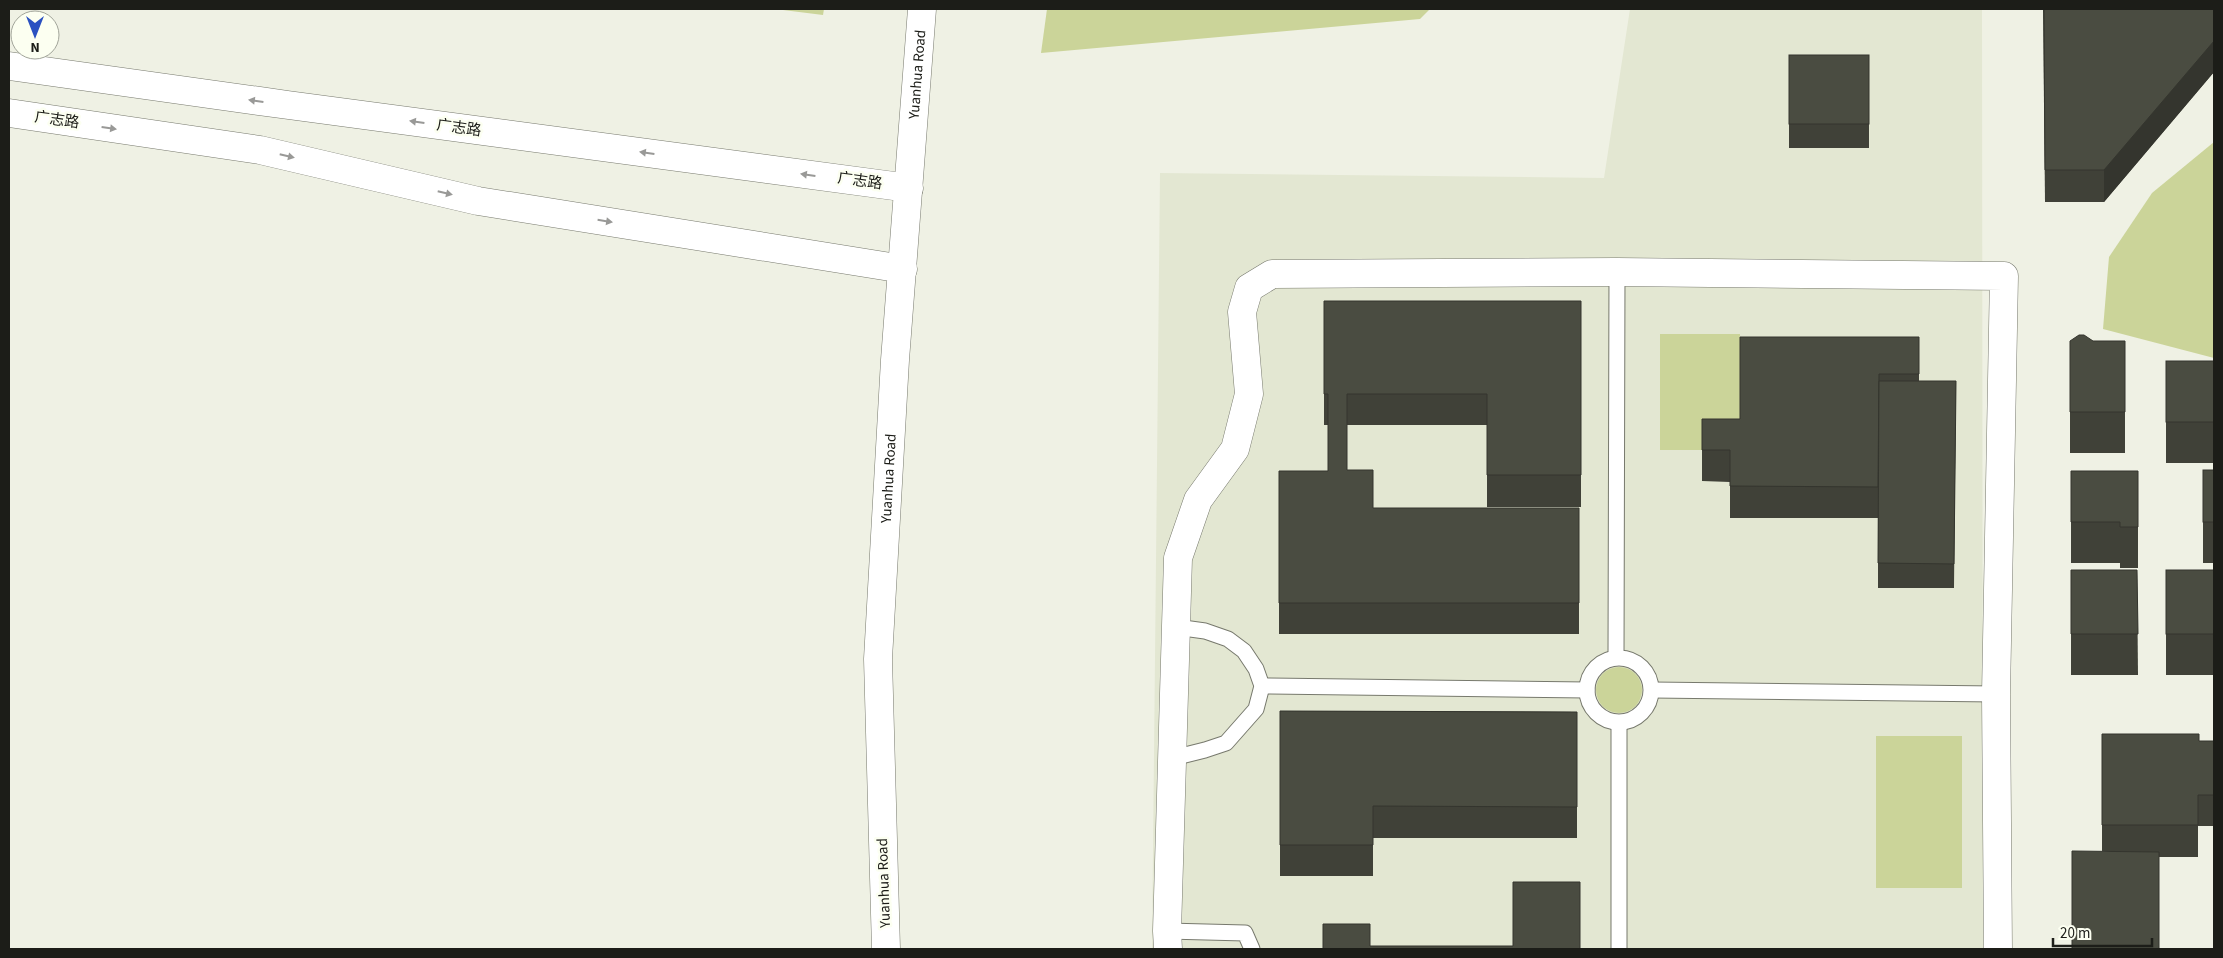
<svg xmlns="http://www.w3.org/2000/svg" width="2223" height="958" font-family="'Source Sans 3','Noto Sans SC',sans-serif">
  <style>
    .built { fill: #e3e7d2 }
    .green { fill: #cbd499 }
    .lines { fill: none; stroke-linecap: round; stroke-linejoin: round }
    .service-casing { stroke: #77796d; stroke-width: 17 }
    .minor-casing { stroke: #77796d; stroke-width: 29 }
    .tertiary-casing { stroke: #77796d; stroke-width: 29 }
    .service { stroke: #fff; stroke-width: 15 }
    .minor { stroke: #fff; stroke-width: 28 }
    .tertiary { stroke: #fff; stroke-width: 28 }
    .wall { fill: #404138 }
    .shaded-wall { fill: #34352e }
    .building { fill: #4a4c41; stroke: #34352e }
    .oneway { fill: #999997 }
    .labels { text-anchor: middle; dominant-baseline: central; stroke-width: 5; stroke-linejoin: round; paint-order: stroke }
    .street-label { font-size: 15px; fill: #1c1d18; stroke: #fcfff1 }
  </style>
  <rect width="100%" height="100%" fill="#eff1e4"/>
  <polygon class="built" points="1630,9 1982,9 1983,949 1152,949 1160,173 1604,178"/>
  <g class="green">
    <polygon points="775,9 824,9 823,15"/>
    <polygon points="1047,9 1430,9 1420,19 1041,53"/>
    <polygon points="2214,142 2214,358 2103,329 2109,257 2152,193"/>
    <rect x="1660" y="334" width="80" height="116"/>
    <circle cx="1619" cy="690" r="23"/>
    <rect x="1876" y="736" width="86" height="152"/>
  </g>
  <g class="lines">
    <defs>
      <g id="service">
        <polyline points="1616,657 1617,272"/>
        <circle cx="1619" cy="690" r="32"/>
        <polyline points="1262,686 1587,690"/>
        <polyline points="1652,690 1996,694"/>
        <polyline points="1619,723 1619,949"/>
        <polyline points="1173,758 1205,750 1226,743 1256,709 1262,686 1256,669 1244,651 1228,639 1205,631 1176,627"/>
        <polyline points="1167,931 1245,933 1252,949"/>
      </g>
      <polyline id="minor" points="1168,949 1167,931 1178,558 1198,500 1235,449 1249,394 1242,312 1249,288 1272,274 1617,272 2004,276 1996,694 1998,949"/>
      <g id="tertiary">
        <polyline points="9,66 288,105 909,188"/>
        <polyline points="9,113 260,150 478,201 903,269"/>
        <path id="s1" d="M886,949L878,659L895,360L922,9"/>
      </g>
    </defs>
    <use href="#service" class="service-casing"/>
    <use href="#minor" class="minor-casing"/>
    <use href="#tertiary" class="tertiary-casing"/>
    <use href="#service" class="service"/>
    <use href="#minor" class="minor"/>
    <use href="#tertiary" class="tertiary"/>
  </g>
  <g class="wall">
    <polygon points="2043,9 2214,9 2214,72 2104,202 2045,202"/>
    <rect x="1789" y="55" width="80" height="93"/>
    <polygon points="1324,301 1581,301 1581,507 1487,507 1487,425 1347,425 1347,470 1373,508 1579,508 1579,634 1279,634 1279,471 1328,471 1328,425 1324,425"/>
    <polygon points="1919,337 1919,381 1956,381 1954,588 1878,588 1878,518 1730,518 1730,482 1702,481 1702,419 1740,419"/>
    <rect x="2070" y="341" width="55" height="112"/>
    <rect x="2166" y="361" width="48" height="102"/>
    <rect x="2203" y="470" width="11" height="93"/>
    <polygon points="2071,471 2138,471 2138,568 2120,568 2120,563 2071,563"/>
    <polygon points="2071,570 2137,570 2138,675 2071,675"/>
    <rect x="2166" y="570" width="48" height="105"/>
    <polygon points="1280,711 1577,712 1577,838 1373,838 1373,876 1280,876"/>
    <polygon points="2102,734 2199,741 2214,741 2214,826 2198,826 2198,857 2159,857 2102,851"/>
  </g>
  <polygon class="shaded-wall" points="2214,41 2214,72 2104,202 2104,170"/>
  <g class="building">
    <polygon points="2044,9 2214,9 2214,41 2104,170 2045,170"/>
    <rect x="1789" y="55" width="80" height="69"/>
    <polygon points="1324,301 1581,301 1581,475 1487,475 1487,394 1347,394 1347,470 1373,470 1373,508 1579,508 1579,603 1279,603 1279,471 1328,471 1328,394 1324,394"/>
    <polygon points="2079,335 2084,335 2093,341 2125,341 2125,412 2070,412 2070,341"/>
    <polygon points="1740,337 1919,337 1919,374 1879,374 1878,487 1730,486 1730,450 1702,450 1702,419 1740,419"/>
    <rect x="2166" y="361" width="48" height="61"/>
    <polygon points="1879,381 1956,381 1954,564 1878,563"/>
    <rect x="2203" y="470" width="11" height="52"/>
    <polygon points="2071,471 2138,471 2138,527 2120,527 2120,522 2071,522"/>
    <polygon points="2071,570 2137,570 2138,634 2071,634"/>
    <rect x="2166" y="570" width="48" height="64"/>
    <polygon points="1280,711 1577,712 1577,807 1373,806 1373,845 1280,845"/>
    <polygon points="2102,734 2199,734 2199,741 2214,741 2214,795 2198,795 2198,825 2102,825"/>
    <polygon points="2072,851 2159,852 2159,949 2072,949"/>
    <polygon points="1513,882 1580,882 1580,949 1323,949 1323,924 1370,924 1370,946 1513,946"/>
  </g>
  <defs><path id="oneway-solid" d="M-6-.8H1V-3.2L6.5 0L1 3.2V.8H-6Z" transform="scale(1.25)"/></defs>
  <g class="oneway">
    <use href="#oneway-solid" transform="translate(256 101) rotate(-172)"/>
    <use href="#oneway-solid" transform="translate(417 122) rotate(-172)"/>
    <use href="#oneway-solid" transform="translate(109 128) rotate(8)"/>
    <use href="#oneway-solid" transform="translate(647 153) rotate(-172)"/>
    <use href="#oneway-solid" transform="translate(287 156) rotate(13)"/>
    <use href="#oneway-solid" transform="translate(808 175) rotate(-172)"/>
    <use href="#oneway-solid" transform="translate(445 193) rotate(13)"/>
    <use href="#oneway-solid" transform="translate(605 221) rotate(9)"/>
  </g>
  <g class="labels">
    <g class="street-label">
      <text stroke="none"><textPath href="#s1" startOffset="876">Yuanhua Road</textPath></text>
      <text transform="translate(57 120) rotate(8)">广志路</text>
      <text transform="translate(459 128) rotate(8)">广志路</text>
      <text transform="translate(860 181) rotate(8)">广志路</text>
      <text stroke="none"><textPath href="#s1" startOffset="471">Yuanhua Road</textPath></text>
      <text transform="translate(884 883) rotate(-92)">Yuanhua Road</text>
    </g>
  </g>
  <rect width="2223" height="958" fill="none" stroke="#1c1d18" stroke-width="20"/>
  <g transform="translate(35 35) rotate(180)"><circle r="24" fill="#fcfff1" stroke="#a2a59a"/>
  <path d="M0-4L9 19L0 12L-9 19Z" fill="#2b51c1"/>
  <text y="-8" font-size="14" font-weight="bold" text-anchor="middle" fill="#1c1d18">N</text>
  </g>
  <path d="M2053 938v8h99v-8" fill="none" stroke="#1c1d18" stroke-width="2.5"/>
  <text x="2060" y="938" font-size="15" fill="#1c1d18" stroke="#fcfff1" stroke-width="4" paint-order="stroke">20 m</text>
</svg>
